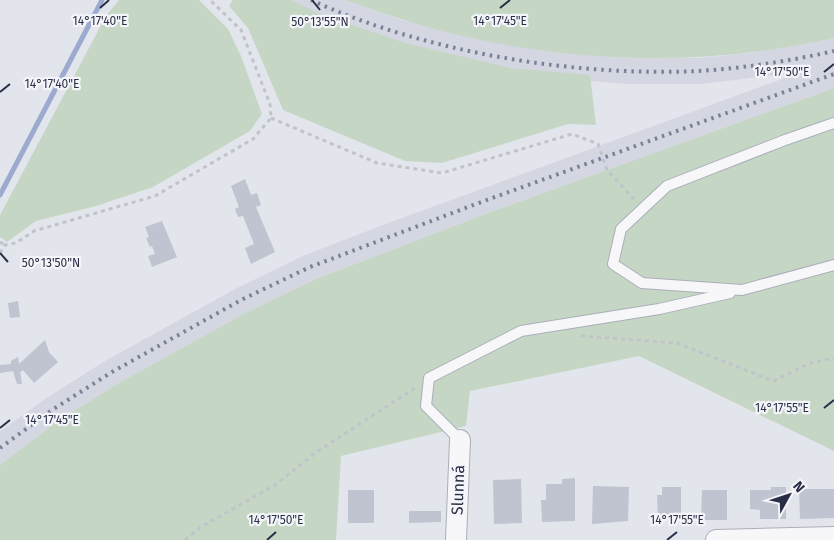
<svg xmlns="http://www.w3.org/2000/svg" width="834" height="540" font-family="'Fira Sans',sans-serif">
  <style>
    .built { fill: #d4d7e2 }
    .green { fill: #c5d7c4 }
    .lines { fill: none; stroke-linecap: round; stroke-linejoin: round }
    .stream { stroke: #9caacf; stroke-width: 5 }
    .building { fill: #c0c3d0 }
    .service-casing { stroke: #abaeba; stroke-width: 12 }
    .minor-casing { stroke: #abaeba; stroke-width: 22 }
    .path { stroke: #c1c3cb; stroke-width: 3; stroke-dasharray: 4 4; stroke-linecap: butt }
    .service { stroke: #f7f7fa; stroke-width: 10 }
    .minor { stroke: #f7f7fa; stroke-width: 20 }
    .rail { stroke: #7b8097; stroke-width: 4; stroke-dasharray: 2.5 5; stroke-linecap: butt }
    .ticks { fill: none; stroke: #292e46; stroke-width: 2 }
    .labels { text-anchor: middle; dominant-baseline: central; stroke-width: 4.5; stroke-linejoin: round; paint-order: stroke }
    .street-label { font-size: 16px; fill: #292e46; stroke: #f4f5f9 }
    .ticks-label { font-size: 12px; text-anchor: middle; fill: #292e46; stroke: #f4f5f9; stroke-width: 4.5; stroke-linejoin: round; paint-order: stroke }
  </style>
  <rect width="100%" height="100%" fill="#e3e5ec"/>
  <polygon class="built" points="280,0 345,0 402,20 476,39 626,58 698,58 750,53 800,45 834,38 834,88 488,213 316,279 247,312 119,383 59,420 0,465 0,431 2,430 45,399 105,361 235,289 305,255 383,225 801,72 700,84 625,84 544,77 394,45"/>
  <g class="green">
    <polygon points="119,0 199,0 228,29 241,56 262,114 250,131 153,187 96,206 36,221 7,242 0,237 0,215 106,16"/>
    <polygon points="233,0 291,0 317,13 405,43 511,68 590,75 596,125 568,124 442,163 405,161 283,110 248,28 229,6"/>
    <path d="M345,0H834V38C715,65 595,64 476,39C431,30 388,15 345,0Z"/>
    <polygon points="834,88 834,451 639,356 470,391 466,426 341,456 336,540 0,540 0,465 59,420 119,383 247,312 316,279 488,213"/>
  </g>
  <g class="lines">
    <polyline class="stream" points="0,195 102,0"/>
  </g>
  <g class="building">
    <polygon points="245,179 251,195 257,193 261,205 256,207 275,252 251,264 245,248 254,244 243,216 238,217 235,209 239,207 231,186"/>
    <polygon points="162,221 177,257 152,267 148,256 155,254 152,246 150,247 146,238 149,237 145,227"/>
    <polygon points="18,301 20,317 10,318 8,303"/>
    <polygon points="45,340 49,352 58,362 34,383 23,370 21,372 20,371 22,384 17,384 13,371 0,373 0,365 11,364 11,361 18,357 19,364"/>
    <polygon points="575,478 575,521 542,522 541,500 546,500 546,484 562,484 562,479"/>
    <polygon points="521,479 522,523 494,524 493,480"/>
    <polygon points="593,486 629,487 628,521 592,524"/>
    <polygon points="662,487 681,487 681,520 658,520 657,495 662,495"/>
    <polygon points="771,487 786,487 786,519 760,519 760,510 750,509 750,490 771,490"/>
    <polygon points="799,489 834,489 834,518 800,519"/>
    <rect x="348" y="490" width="26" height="33"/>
    <polygon points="702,490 727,490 727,520 701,520"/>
    <polygon points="409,511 441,511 441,522 409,523"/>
  </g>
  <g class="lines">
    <defs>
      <g id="service">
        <polyline points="834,123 785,140 667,186 621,229 613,264 642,283 742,290 834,265"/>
        <polyline points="460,440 426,406 429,378 521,331 659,309 730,293"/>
      </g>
      <g id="minor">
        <polyline points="456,540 460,440"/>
        <polyline points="716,540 834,537"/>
      </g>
    </defs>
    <use href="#service" class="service-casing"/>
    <use href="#minor" class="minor-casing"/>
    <g class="path">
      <polyline points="271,118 377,163 442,173 572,134 598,144 607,170 634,199"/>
      <polyline points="0,242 5,245"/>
      <polyline points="0,253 5,245 16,243 34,231 155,196 253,139 271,118 270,104 241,30 210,0"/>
      <polyline points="581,336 677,343 773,381 810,363 834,358"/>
      <polyline points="185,540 201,527 275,485 318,451 415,388"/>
    </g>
    <use href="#service" class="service"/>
    <use href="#minor" class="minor"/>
    <g class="rail">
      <path d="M311,0C424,52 575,77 699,71C745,68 790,61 834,51"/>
      <polyline points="0,448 52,410 112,372 241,300 310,267 484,201 834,74"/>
    </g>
  </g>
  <path class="ticks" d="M312,0L320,10M100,8L109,0M500,8L510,0M824,72L834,64M0,92L10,84M0,253L8,262M824,408L834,400M0,428L10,420M267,540L276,532M667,540L677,532"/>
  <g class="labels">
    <g class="street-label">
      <text transform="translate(458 490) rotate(-88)">Slunná</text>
    </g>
  </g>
  <g class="ticks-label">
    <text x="100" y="25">14°17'40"E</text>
    <text x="500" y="25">14°17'45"E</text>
    <text x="320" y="26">50°13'55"N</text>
    <text x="782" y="76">14°17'50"E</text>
    <text x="52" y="88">14°17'40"E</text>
    <text x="51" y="267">50°13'50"N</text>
    <text x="782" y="412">14°17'55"E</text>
    <text x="52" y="424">14°17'45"E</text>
    <text x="276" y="524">14°17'50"E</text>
    <text x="677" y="524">14°17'55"E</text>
  </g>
  <g transform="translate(789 495) rotate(50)" stroke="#f4f5f9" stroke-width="4" paint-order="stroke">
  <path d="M0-4L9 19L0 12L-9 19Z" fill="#292e46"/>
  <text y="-8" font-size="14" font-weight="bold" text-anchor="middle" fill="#292e46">N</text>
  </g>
</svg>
